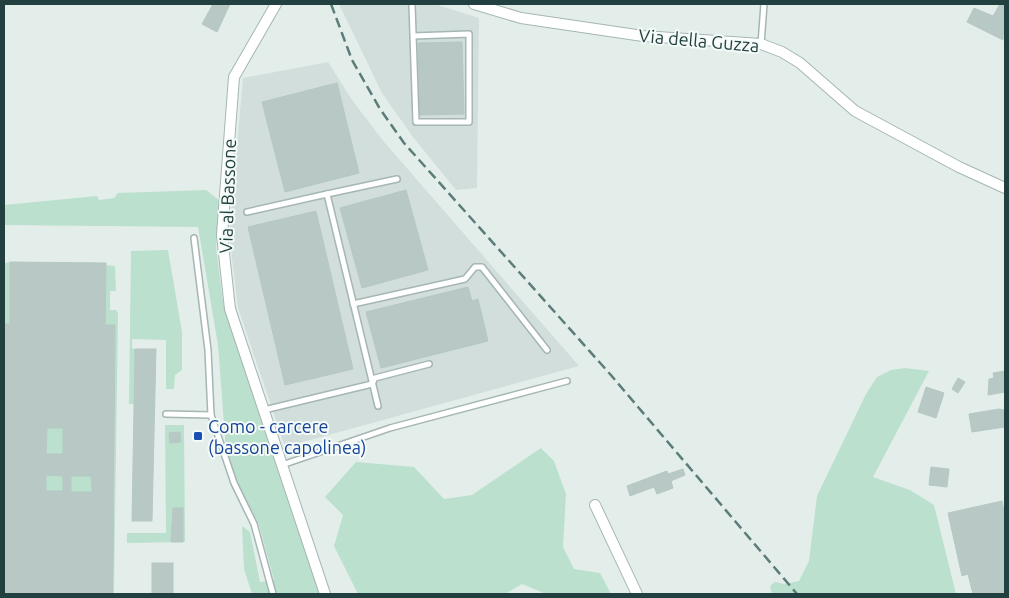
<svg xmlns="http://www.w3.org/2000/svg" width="1009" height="598" font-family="Ubuntu,sans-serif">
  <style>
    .built { fill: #d1dedb }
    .green { fill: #bbe0cd }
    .building { fill: #b8c9c5; stroke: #b5c8c4; fill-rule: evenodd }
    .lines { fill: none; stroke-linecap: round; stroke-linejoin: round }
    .lane-casing { stroke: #a5b6b4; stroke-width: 8 }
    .street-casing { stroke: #a5b6b4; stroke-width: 12 }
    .lane { stroke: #fff; stroke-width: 5 }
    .street { stroke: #fff; stroke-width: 10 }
    .rail { stroke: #5c7c7a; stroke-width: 2.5; stroke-dasharray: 10 5; stroke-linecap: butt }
    .transit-dot { fill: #1a4fb4; stroke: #f4faf8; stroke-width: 2 }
    .labels { text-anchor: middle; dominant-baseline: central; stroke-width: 4; stroke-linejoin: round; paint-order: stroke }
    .street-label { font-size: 18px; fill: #22403f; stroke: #f4faf8 }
    .transit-label { font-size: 18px; fill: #164399; stroke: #f4faf8; text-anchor: start }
  </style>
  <rect width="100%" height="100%" fill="#e3eeeb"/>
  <g class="built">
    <polygon points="339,4 434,4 479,18 477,188 456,190 413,137 382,93"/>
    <polygon points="328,62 352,100 385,143 579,366 285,447 238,308 229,234 243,78"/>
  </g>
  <g class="green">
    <polygon points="206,190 220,201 216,247 223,302 321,594 252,594 244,569 242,526 250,532 260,582 274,580 259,525 236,480 226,451 218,345 198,227 4,225 4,205 97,196 99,200 114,198 118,193"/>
    <polygon points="168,250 182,332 182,370 175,375 174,389 166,389 166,340 132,339 132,348 135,349 134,404 129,404 131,251"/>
    <polygon points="10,262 11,313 105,314 106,265 115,266 116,291 110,291 110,310 116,310 118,313 114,594 115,325 4,324 4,263"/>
    <polygon points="905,368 929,371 873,477 910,490 934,505 956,594 772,594 770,586 775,582 784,584 799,581 809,561 817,496 866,394 877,377 891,370"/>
    <polygon points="165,425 184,425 185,542 127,543 127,533 166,533"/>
    <polygon points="47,428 63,428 63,454 46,454"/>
    <polygon points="541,448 554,461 566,494 563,547 574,569 600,573 611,594 546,594 522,584 505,594 358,594 334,546 343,515 325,497 356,462 414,467 444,499 472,495"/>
    <polygon points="46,475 63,476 63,491 46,491"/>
    <polygon points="71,476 91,476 92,492 71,492"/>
  </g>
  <g class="building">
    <polygon points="213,4 230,4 217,32 202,24"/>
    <polygon points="1000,4 1005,4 1003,40 967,22 974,8 993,16"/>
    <polygon points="462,42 464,114 420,115 418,43"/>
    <polygon points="337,83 359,173 285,192 262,102"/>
    <polygon points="406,190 428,270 362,288 340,208"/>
    <polygon points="316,211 353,369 285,385 248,227"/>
    <path d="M10,262L106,263L105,325H115L113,594H4V324H10ZM47,428H63V454H46ZM46,475L63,476V491H46ZM71,476H91L92,492H71Z"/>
    <polygon points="468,287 472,301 478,299 488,341 381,368 366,312"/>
    <polygon points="135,349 156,349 152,521 132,521"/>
    <polygon points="1005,371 1005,392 988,395 989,379 994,378 993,373"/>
    <polygon points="958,378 965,382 958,393 952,389"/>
    <polygon points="926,387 944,393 936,418 918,412"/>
    <polygon points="999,409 1004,410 1005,427 972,432 969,414"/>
    <polygon points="180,432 181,442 170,443 169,433"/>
    <polygon points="931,467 949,469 947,487 929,485"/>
    <polygon points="683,469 685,475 671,481 673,488 657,494 654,487 630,496 627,486 667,471 668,474"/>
    <polygon points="1002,501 1005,516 1005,594 973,594 968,574 962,576 948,513"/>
    <polygon points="173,508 183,508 183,542 171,542"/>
    <rect x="152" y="563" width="21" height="31"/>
  </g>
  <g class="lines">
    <defs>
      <g id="lane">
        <polyline points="412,4 412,5 416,122 469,122 469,34 413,36"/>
        <polyline points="761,44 764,4"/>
        <polyline points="327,194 397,179"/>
        <polyline points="247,212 327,194 378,406"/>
        <polyline points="194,238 208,350 211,415 234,483 254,524 273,594"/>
        <polyline points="353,304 465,279 475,267 482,267 547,350"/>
        <polyline points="264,410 372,384 375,378 429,364"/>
        <polyline points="166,414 211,415"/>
        <polyline points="282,465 390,428 567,381"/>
      </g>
      <g id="street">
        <polyline points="276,4 234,77 222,235 230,309 325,594"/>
        <polyline points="474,4 521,18 643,36 761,44 782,52 800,63 855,111 959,167 1005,188"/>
        <polyline points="595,505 637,594"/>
      </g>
    </defs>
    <use href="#lane" class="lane-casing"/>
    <use href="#street" class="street-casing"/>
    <use href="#lane" class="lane"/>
    <use href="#street" class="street"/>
    <polyline class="rail" points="331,4 352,60 380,109 404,143 610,374 797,594"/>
  </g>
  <rect class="transit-dot" x="193" y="431" width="10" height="10" rx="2.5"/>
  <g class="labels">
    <g class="street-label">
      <text transform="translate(699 40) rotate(5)">Via della Guzza</text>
      <text transform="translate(227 196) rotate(-88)">Via al Bassone</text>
    </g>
    <g class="transit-label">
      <text x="208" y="426">Como - carcere<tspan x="208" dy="21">(bassone capolinea)</tspan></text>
    </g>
  </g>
  <rect width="1009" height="598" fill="none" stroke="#22403f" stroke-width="10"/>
</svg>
